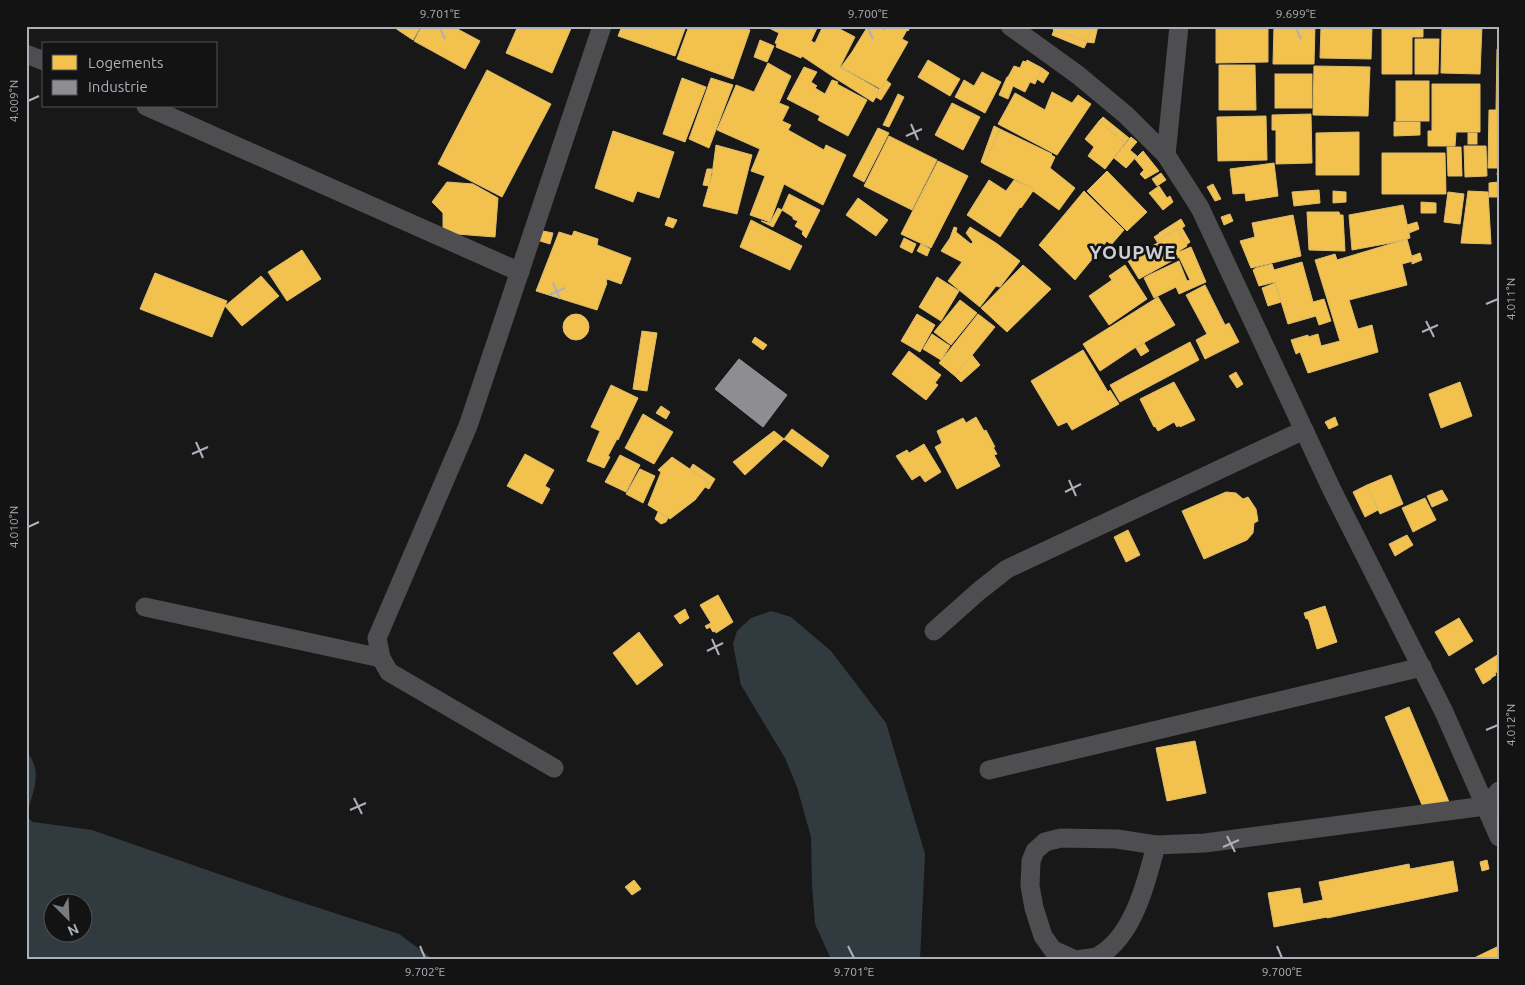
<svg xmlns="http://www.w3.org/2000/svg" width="1525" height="985" font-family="Ubuntu,sans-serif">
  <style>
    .water { fill: #313b3f; fill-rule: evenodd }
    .homes { fill: #f2c14e; stroke: #ddbc6e }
    .industry { fill: #8d8d92; stroke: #96989d }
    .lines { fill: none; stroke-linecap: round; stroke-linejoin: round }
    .street { stroke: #4e4e51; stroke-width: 19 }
    .ticks { fill: none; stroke: #acb0b8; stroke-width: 2 }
    .labels { text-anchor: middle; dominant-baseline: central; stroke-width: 5; stroke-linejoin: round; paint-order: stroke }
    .district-label { font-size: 19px; font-weight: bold; letter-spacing: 1px; fill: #cccfd4; stroke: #131314 }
    .neatline { fill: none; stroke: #acb0b8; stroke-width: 2 }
    .ticks-label { font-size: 12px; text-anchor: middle; fill: #acb0b8 }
  </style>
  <rect width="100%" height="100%" fill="#181819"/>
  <g class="water">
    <polygon points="771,611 791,617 831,651 886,723 925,854 920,959 831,959 815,924 812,885 811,837 797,787 785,758 741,685 733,644 737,631 751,618"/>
    <path d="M26,751C44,772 33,790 27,814L28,818L33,822L92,830L285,897L399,934L433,959H26ZM52,902H82V932H52Z"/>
  </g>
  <g class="homes">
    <polygon points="392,26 421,26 413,40"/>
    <polygon points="422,26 452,26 480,41 465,69 414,41"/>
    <polygon points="518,26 572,26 552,73 506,53"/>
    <polygon points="622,26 686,26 675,56 618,36"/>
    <polygon points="689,26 741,26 750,30 733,79 677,59"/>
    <polygon points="765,26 818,26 811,41 815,43 823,26 834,26 855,37 840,67 880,90 873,102 835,78 802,56 801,58 776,47 777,44 775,43 779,33"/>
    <polygon points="868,26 878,26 884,30 887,26 911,26 908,31 907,30 902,39 908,42 881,89 841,67 852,52"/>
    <polygon points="1054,26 1092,26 1087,42 1053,30"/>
    <polygon points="1092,26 1098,26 1094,43 1087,42"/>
    <polygon points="1216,26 1268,26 1268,62 1216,63"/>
    <polygon points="1274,26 1315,26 1314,64 1273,64"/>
    <polygon points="1321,26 1372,27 1371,59 1320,58"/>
    <polygon points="1382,26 1423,26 1423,37 1412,37 1412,74 1382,74"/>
    <polygon points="1442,26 1482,26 1480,74 1441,73"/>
    <polygon points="1054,30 1087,42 1084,48 1052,35"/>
    <polygon points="1415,39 1439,39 1438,74 1415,74"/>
    <polygon points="760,40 774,46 767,62 754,57"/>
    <polygon points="1497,49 1499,49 1499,175 1497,175 1498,168 1488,168 1489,110 1496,110"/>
    <polygon points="928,60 960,79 950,96 918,77"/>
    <polygon points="1027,60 1042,68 1035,84 1030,82 1025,92 1013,86 1008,99 999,95 1007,77 1008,77 1014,66 1020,68 1023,61 1026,62"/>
    <polygon points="768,63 791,76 779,103 789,107 782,121 791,125 788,130 824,150 826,145 846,155 823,205 784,184 770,222 750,215 765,176 751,171 760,149 717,130 736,85 754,92"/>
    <polygon points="1219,65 1255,65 1256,110 1219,110"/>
    <polygon points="1314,66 1370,67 1368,116 1313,115"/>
    <polygon points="804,67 817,72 811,82 817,86 815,88 825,94 832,80 838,82 837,84 867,100 848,136 818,120 820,116 787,99"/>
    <polygon points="1042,68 1049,73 1043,83 1037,79"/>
    <polygon points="487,70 551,104 502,197 438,164"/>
    <polygon points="982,72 1001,82 985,113 955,97 964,80 974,86"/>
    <rect x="1275" y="74" width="37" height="34"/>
    <polygon points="682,78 706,87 685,142 663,134"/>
    <polygon points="711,78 733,85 709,148 689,139"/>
    <polygon points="886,80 891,84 881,100 876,97 880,88 881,89"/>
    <rect x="1396" y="81" width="33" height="40"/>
    <polygon points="1432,84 1480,84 1480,132 1456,132 1455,146 1428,146 1428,131 1432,131"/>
    <polygon points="1052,92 1072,103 1078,95 1091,104 1057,155 998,124 1015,93 1045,110"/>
    <polygon points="898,94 904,97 889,127 883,125"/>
    <polygon points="952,103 980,117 963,150 935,135"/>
    <polygon points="1311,114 1312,163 1276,164 1276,130 1272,130 1272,115"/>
    <polygon points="1266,116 1267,160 1218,161 1217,117"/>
    <polygon points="1103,117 1129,138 1125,143 1099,121"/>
    <polygon points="1099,121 1125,143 1105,169 1088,156 1094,147 1085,139"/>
    <polygon points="1394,122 1420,122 1420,135 1394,136"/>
    <polygon points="994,126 1000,129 984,164 981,162"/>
    <polygon points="878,128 889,133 864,182 853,176"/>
    <polygon points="1000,129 1052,154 1051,155 1055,157 1050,168 1075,188 1059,210 1033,191 1021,208 1020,207 1000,237 967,215 989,180 1006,191 1014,180 1034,189 984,164"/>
    <polygon points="613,131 674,152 659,198 637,191 633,202 595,188"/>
    <polygon points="1359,132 1359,175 1316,175 1316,133"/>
    <rect x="1468" y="133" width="9" height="11"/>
    <polygon points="889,136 937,160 912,210 864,186"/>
    <polygon points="1131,137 1137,142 1130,150 1137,156 1126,168 1114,158 1130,138"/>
    <polygon points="716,145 752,155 737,214 703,206 712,175"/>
    <polygon points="1464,146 1486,146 1487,176 1465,177"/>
    <polygon points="1447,147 1461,147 1462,176 1448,176"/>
    <polygon points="1143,151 1159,171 1145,179 1140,174 1144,170 1135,159"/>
    <polygon points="1382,153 1445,153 1446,194 1382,194"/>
    <polygon points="938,161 968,176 931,248 901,234"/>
    <polygon points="1274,163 1278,196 1246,201 1245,193 1233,194 1230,169"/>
    <polygon points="707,169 712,169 709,186 703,185"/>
    <polygon points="1107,171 1147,212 1127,231 1087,191"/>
    <polygon points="1161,173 1166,180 1157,186 1152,179"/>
    <polygon points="1498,176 1499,197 1489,197 1489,183 1498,182"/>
    <polygon points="447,182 473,184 498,198 495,237 443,233 443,213 432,202"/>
    <polygon points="1213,184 1221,199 1215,201 1207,187"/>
    <polygon points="1159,186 1167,198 1170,196 1173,202 1163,210 1149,193"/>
    <polygon points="1319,190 1320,203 1294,206 1292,192"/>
    <polygon points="1084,191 1124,230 1111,245 1107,241 1075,280 1039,245"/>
    <polygon points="1333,191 1346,192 1346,202 1333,203"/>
    <polygon points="1468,191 1488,192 1491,244 1461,243"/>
    <polygon points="1448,192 1464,194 1460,224 1444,222"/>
    <polygon points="789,194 820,210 806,238 802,234 803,231 795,226 798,221 793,219 793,217 782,210 773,227 761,221 770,223 778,208 782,210"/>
    <polygon points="858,198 888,220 876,236 846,215"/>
    <polygon points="1421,202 1436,203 1436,213 1421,213"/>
    <polygon points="1403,205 1410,238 1390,243 1352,250 1349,215"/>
    <polygon points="1307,212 1339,212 1340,215 1343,215 1345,251 1309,250"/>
    <polygon points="1230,214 1233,221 1224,225 1221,217"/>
    <polygon points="1293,215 1301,256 1251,268 1240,241 1255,237 1252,223"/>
    <polygon points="668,217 677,220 673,228 665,225"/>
    <polygon points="1181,219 1185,226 1182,228 1190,242 1186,245 1177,229 1157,241 1158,243 1154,237 1160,233 1159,233"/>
    <polygon points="751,220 802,246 790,270 740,247"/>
    <polygon points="1417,222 1419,229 1409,233 1407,225"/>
    <polygon points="954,227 957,228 956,232 971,244 973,242 966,233 970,227 996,243 1020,261 1000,287 996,286 980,307 948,281 962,262 941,251 950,238"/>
    <polygon points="1177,229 1187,246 1179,251 1179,252 1191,247 1206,282 1179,294 1176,287 1154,298 1144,278 1149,275 1179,261 1187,281 1190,280 1179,257 1139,279 1128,261 1159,242 1157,241"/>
    <polygon points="543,231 553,233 550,244 540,241"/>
    <polygon points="574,231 598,239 597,245 631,258 621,284 607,279 606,283 607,283 597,310 536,291 559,232 572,236"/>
    <polygon points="904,238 916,244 912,253 900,247"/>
    <polygon points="1407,239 1413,261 1402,264 1407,285 1349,300 1358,329 1372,325 1378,352 1308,373 1300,352 1296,354 1291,340 1308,335 1308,337 1318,334 1321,346 1340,341 1315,260 1335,254 1337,260"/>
    <polygon points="921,244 930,249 927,256 917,251"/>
    <polygon points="302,250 321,279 287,301 268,272"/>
    <polygon points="1420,253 1422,260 1412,264 1412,262 1413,261 1412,256"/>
    <polygon points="1302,262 1313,302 1324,299 1331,321 1319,325 1316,316 1288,324 1275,282 1259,286 1253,270 1256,268 1272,264 1274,270"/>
    <polygon points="1023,265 1051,289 1007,332 981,308"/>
    <polygon points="1125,265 1147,299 1109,325 1089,296 1112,280 1109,276"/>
    <polygon points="155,273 227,301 212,337 140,309"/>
    <polygon points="261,276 279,296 242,326 225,306"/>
    <polygon points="937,277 959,291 941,321 919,307"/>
    <polygon points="1275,283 1281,302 1268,306 1262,288"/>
    <polygon points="1205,285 1225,325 1229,323 1239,342 1205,359 1196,340 1207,334 1186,295"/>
    <polygon points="1158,297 1175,325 1133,349 1100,371 1083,344"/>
    <polygon points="960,300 977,313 951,345 934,332"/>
    <circle cx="576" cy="327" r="13"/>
    <polygon points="917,314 935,325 920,352 901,341"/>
    <polygon points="978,314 995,327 955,376 939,363"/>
    <polygon points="642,331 657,333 647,391 633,389"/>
    <polygon points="932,334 950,346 941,360 923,349"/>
    <polygon points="755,337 767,345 763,350 752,342"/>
    <polygon points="1190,342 1199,360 1120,402 1110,385"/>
    <polygon points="1144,343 1149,351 1141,356 1136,348"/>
    <polygon points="1083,350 1108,392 1110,390 1119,404 1072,430 1067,422 1058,426 1031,381"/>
    <polygon points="909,351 941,375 935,383 938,385 926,400 892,374"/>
    <polygon points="972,355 980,365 961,382 955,376"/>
    <polygon points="1236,372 1243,384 1237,388 1229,376"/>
    <polygon points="1174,382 1195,420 1180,427 1180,425 1177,427 1174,422 1158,431 1155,426 1154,427 1140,399"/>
    <polygon points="1460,382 1472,416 1441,428 1429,394"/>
    <polygon points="611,385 638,398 618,440 617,439 608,456 610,457 604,468 587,461 600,431 591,427"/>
    <polygon points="661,406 670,412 666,419 656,413"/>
    <polygon points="643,414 673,432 654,464 625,448"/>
    <polygon points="976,417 984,431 986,430 995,447 993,447 997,454 994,455 1000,466 957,489 935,447 942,443 937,431 963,418 966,423"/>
    <polygon points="1335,417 1338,425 1329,429 1325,422"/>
    <polygon points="792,429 829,456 822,467 784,439"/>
    <polygon points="774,431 784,439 745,475 733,462"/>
    <polygon points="924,444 941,472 925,482 920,475 912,480 896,456 907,450 909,453"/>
    <polygon points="525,454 554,470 545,486 550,489 542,504 507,486"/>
    <polygon points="620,455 640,465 626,492 605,482"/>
    <polygon points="672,457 709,482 695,500 670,519 648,505 661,472 658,470"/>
    <polygon points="693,464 715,479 709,489 705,487 709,482 690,469"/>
    <polygon points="640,469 655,476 643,503 626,494"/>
    <polygon points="1391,475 1403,504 1380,514 1367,485"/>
    <polygon points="1367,485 1378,510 1365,517 1353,492"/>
    <polygon points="1442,490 1448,500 1432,507 1427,496"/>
    <polygon points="1226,492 1236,493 1243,499 1248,497 1256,509 1258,521 1254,523 1253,533 1247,540 1204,559 1182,511"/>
    <polygon points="1425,498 1436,520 1413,532 1402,508"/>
    <polygon points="658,512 668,518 666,522 661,524 655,519"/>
    <polygon points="1128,530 1140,555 1126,562 1114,537"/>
    <polygon points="1407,535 1413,545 1395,556 1389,544"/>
    <polygon points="718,595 733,622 716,633 715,631 713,632 710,627 707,629 705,626 711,623 700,605"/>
    <polygon points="1325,606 1337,642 1317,649 1309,621 1307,618 1306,619 1304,613"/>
    <polygon points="685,609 689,618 680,624 674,616"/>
    <polygon points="1459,618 1473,641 1449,656 1435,632"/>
    <polygon points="639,632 663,665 637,685 613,653"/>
    <polygon points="1499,654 1499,671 1495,673 1496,675 1491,678 1491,679 1483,684 1475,669"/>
    <polygon points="1409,707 1449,802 1425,812 1385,717"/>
    <polygon points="1195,741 1206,793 1167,801 1156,748"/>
    <polygon points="1487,860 1489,869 1482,871 1480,862"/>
    <polygon points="1453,861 1458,891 1327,918 1327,917 1274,927 1268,893 1300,888 1303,904 1323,900 1319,882 1409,864 1410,869"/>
    <polygon points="634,880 641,889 632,895 625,887"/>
    <polygon points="1499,946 1499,959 1477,959 1476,957"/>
  </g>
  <polygon class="industry" points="739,359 787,395 763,427 715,389"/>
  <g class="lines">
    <g class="street">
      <polyline points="1010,26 1078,75 1126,115 1166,155 1200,208 1332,490 1444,712 1499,837"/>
      <polyline points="26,54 44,61"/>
      <polyline points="146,106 520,272"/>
      <polyline points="1166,155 1179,26"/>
      <polyline points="145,607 381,658"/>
      <polyline points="934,631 979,591 1007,569 1304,430"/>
      <polyline points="554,768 389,672 381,658 377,638 468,426 602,26"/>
      <polyline points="989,770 1422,667"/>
      <polyline points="1073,959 1053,950 1043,936 1034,908 1030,886 1031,861 1035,851 1045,842 1061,838 1117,839 1156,845 1205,843 1485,806 1499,791"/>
      <path d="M1081,959C1087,958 1096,958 1100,955C1134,935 1147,880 1156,845"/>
    </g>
  </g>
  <path class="ticks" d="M440,28L445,39M868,28L873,39M1296,28L1301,39M28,101L39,96M911,124L918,140M906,136L922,129M553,283L560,299M549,295L565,288M1486,304L1498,299M1426,321L1434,337M1422,332L1438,325M196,442L203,458M192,454L208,447M1069,480L1076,496M1065,492L1081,484M28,527L39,522M712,639L719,655M707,651L723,643M1486,730L1498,725M354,798L362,814M350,810L366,803M1227,836L1235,852M1223,847L1239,840M420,946L425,958M848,946L854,958M1277,946L1282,958"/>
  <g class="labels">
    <g class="district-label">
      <text x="1133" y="252">YOUPWE</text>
    </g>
  </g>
  <rect width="1525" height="985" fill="none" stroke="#131314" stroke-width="55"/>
  <rect x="42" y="42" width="175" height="65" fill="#131314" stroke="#505256"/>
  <rect x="52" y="55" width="25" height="15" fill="#f2c14e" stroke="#505256"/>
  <text x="88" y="68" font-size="15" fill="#acb0b8">Logements</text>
  <rect x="52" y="80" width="25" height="15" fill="#8d8d92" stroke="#505256"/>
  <text x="88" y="92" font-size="15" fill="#acb0b8">Industrie</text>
  <g transform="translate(68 918) rotate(156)"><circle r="24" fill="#131314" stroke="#505256"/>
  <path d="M0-4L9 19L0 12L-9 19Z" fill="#787b80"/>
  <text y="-8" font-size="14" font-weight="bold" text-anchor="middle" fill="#acb0b8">N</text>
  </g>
  <rect x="28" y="28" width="1470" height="930" class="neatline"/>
  <g class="ticks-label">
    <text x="440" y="18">9.701°E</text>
    <text x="868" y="18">9.700°E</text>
    <text x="1296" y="18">9.699°E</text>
    <text transform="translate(14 101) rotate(-90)" y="4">4.009°N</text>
    <text transform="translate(1511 299) rotate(-90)" y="4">4.011°N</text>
    <text transform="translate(14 527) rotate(-90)" y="4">4.010°N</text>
    <text transform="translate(1511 725) rotate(-90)" y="4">4.012°N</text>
    <text x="425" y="976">9.702°E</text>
    <text x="854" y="976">9.701°E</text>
    <text x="1282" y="976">9.700°E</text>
  </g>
</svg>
